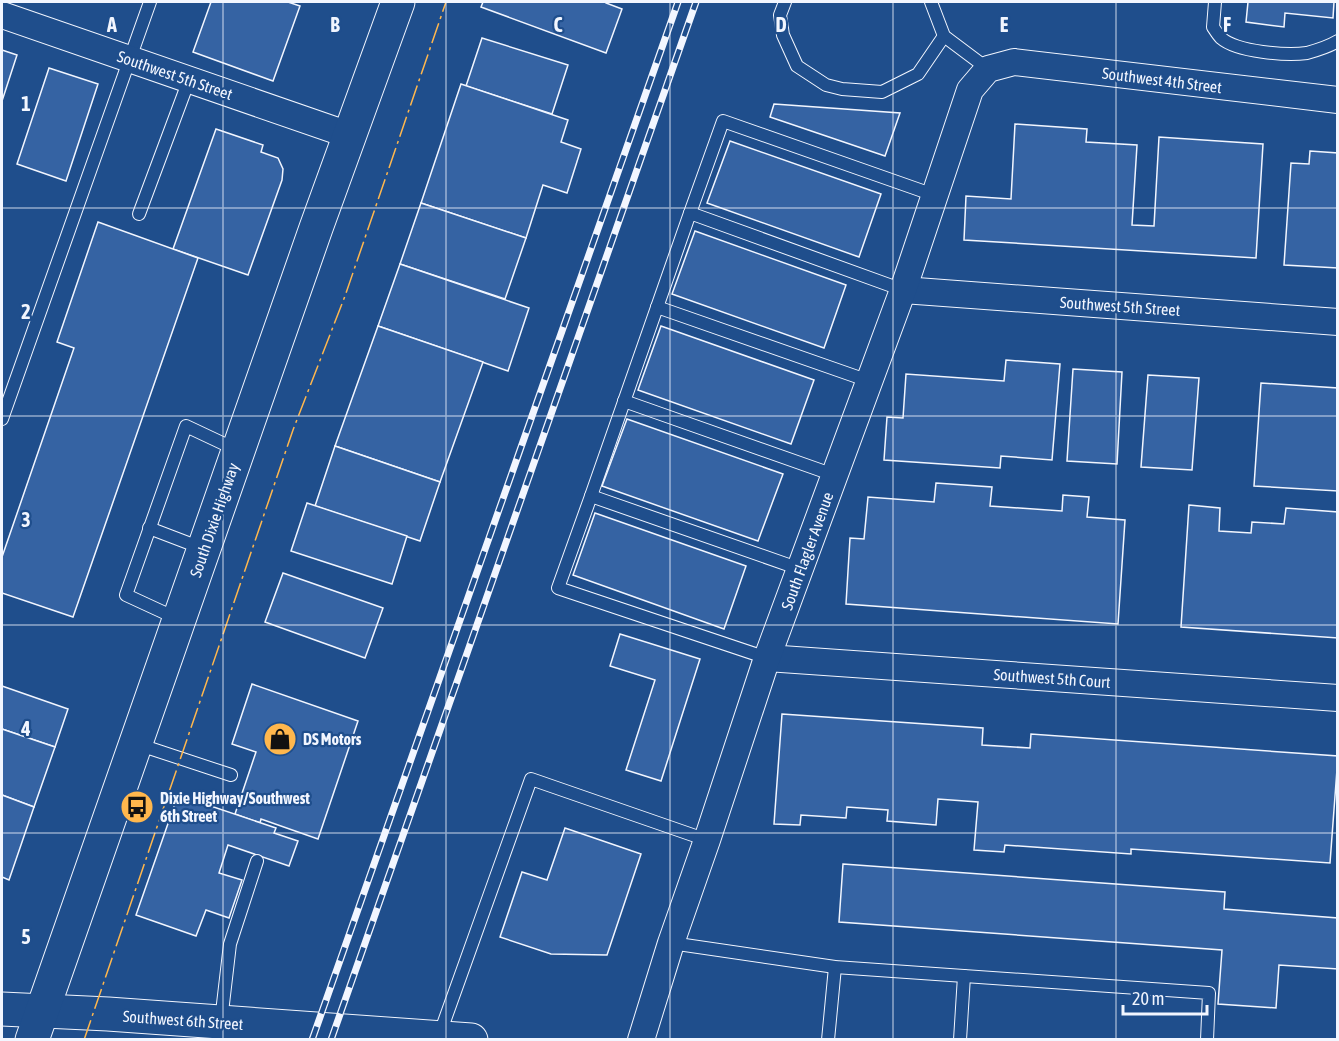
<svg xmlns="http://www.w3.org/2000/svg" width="1339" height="1041" font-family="'Asap Condensed',sans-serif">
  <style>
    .building { fill: #3563a3; stroke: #f2f6ff; stroke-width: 1.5 }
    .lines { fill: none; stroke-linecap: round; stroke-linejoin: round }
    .lane-casing { stroke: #f2f6ff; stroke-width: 14 }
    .street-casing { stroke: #f2f6ff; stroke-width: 28 }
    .secondary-casing { stroke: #f2f6ff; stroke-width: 35 }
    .lane { stroke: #1f4e8c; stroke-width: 12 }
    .street { stroke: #1f4e8c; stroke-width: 26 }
    .secondary { stroke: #1f4e8c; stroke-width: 33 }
    .rail-casing { stroke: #f2f6ff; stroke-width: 7 }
    .rail { stroke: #1f4e8c; stroke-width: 4.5; stroke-dasharray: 14; stroke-linecap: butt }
    .power { stroke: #ffb74d; stroke-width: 1.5; stroke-dasharray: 21 4.5 3 4.5; stroke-linecap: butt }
    .grid { fill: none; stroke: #f2f6ff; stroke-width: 1.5; stroke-opacity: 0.55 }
    .labels { text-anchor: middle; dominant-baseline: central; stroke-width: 4.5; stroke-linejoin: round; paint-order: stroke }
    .street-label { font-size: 16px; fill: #f2f6ff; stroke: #1f4e8c }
    .poi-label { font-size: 16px; font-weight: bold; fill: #f2f6ff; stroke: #1f4e8c; text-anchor: start }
    .grid-label { font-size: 20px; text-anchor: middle; font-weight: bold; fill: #f2f6ff; stroke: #1f4e8c; stroke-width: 4.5; stroke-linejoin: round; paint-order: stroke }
  </style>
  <rect width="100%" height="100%" fill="#1f4e8c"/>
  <g class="building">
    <polygon points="211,2 288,2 300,6 273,81 193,52"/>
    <polygon points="483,2 606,2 606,3 622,9 606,53 481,7"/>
    <polygon points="1248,2 1334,2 1333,18 1285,13 1284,27 1246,22"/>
    <polygon points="482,38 568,65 552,114 466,86"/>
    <polygon points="2,50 17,55 2,101"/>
    <polygon points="49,68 98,84 66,181 17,164"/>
    <polygon points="461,84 568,120 561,142 581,149 567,193 543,185 526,238 421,203"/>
    <polygon points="774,104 900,113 885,156 770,117"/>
    <polygon points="1015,124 1087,129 1086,142 1137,145 1132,225 1154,226 1159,137 1263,144 1256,258 964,240 966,196 1011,199"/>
    <polygon points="216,129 263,145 261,152 278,158 283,169 282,180 248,275 173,249"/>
    <polygon points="730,141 881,194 859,257 707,203"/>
    <polygon points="1310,151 1338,153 1338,268 1284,265 1291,163 1309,164"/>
    <polygon points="421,203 526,238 505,299 400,264"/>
    <polygon points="98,222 198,258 73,617 2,593 2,557 74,348 57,342"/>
    <polygon points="695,231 846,285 824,348 672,294"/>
    <polygon points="400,264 529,308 508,371 378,326"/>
    <polygon points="378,326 483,362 440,482 335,446"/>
    <polygon points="661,326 814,380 791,444 638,390"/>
    <polygon points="1006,360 1060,364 1052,460 1001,456 1000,468 884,460 887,417 903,418 906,374 1004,381"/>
    <polygon points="1073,369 1122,372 1117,464 1067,461"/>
    <polygon points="1148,375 1199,378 1192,470 1141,467"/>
    <polygon points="1261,383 1338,388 1338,491 1254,486"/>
    <polygon points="627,419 783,474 758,541 602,486"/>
    <polygon points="335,446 440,482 420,541 315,506"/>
    <polygon points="936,483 992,487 990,506 1062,511 1063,495 1089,497 1087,517 1125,520 1118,624 846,604 850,538 864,539 868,497 934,502"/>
    <polygon points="307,503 407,536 392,584 291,551"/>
    <polygon points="1189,505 1220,508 1219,531 1251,533 1252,522 1284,524 1286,508 1338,512 1338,638 1181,627"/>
    <polygon points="595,513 746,566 724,629 573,575"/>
    <polygon points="283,573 383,608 365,658 265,622"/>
    <polygon points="620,634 700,659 661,781 626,770 655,680 610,666"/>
    <polygon points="252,684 358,721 318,839 261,819 260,823 235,814 256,752 232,744"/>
    <polygon points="2,686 68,709 55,747 2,729"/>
    <polygon points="782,714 983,728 982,745 1030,748 1031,734 1338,756 1330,863 1131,849 1131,854 1005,845 1004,852 974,850 978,802 938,799 936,825 887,821 888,810 847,807 846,818 801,815 800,825 774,824"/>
    <polygon points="2,729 55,747 34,807 2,795"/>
    <polygon points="2,795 34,807 9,880 2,877"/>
    <polygon points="178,795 276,828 274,833 298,841 289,866 228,845 219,873 242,880 229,918 206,910 196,936 136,915"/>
    <polygon points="565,828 641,854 607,955 551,954 500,937 522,872 547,880"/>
    <polygon points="843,864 1225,892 1224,909 1338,918 1338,969 1279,965 1276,1008 1218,1004 1222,950 839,922"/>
  </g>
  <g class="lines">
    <defs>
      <g id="lane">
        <polyline points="785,2 780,15 783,35 797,66 826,85 842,89 882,92 918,74 944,36"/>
        <polyline points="931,2 944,36 988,69"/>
        <path d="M1215,2L1213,27C1215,30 1218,35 1221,38C1237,52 1287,56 1307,53C1318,50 1328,47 1338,41"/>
        <polyline points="690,213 723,121 934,195"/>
        <polyline points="139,214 189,80"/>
        <polyline points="657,307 869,381"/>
        <polyline points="624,401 834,475"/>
        <polyline points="2,419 150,2"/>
        <polyline points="591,496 690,213 903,290"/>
        <polyline points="149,528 204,549"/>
        <polyline points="178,619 126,595 186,426 237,450"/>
        <polyline points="767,658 558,588 591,496 800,569"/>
        <polyline points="137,744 231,775"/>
        <polyline points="671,943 835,967 1209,993 1207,1040"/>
        <polyline points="221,1021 230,944 257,861"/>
        <polyline points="439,1036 531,779 707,840"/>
        <polyline points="828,1040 835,967"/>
        <polyline points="960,1040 964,976"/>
      </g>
      <g id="street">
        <polyline points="2,15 349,135"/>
        <polyline points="903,290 1338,322"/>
        <polyline points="767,658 1338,698"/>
        <polyline points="641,1040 671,943 707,840 767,658 903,290 970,90 988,69 1014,62 1338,100"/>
      </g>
      <g id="secondary">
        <polyline points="2,1009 108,1014 471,1040"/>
        <polyline points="32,1040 316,228 398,2"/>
      </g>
    </defs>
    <use href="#lane" class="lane-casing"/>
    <use href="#street" class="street-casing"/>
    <use href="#secondary" class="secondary-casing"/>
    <use href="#lane" class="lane"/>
    <use href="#street" class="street"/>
    <use href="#secondary" class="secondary"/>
    <defs>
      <g id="rail">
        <polyline points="312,1040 678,2"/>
        <polyline points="331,1040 696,2"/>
      </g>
    </defs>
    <use href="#rail" class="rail-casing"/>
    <use href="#rail" class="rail"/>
    <polyline class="power" points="84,1040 293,430 345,296 446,2"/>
  </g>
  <path class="grid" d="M223,2V1040M446,2V1040M670,2V1040M893,2V1040M1116,2V1040M2,208H1338M2,416H1338M2,625H1338M2,833H1338"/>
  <defs>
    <symbol id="shop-disc" viewBox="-11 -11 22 22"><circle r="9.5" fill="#ffb74d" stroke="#1f4e8c"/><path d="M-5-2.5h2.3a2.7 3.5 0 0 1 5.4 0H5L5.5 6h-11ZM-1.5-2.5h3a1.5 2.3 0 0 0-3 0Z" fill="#111"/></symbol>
    <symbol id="bus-disc" viewBox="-11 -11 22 22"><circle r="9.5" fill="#ffb74d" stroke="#1f4e8c"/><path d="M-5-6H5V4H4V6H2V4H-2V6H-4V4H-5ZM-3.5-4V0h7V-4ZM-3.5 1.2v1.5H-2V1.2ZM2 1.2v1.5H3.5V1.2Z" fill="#111"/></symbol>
  </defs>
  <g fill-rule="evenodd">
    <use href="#shop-disc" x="261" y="720" width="38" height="38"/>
    <use href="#bus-disc" x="118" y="788" width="38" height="38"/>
  </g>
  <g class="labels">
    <g class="street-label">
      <text transform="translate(175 75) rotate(19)">Southwest 5th Street</text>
      <text transform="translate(1162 80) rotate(7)">Southwest 4th Street</text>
      <text transform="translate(1120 306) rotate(4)">Southwest 5th Street</text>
      <text transform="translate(214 520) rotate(-71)">South Dixie Highway</text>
      <text transform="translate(807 551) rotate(-70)">South Flagler Avenue</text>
      <text transform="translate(1052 678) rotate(4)">Southwest 5th Court</text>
      <text transform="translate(183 1020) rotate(4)">Southwest 6th Street</text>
    </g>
    <g class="poi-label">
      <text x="303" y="739">DS Motors</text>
      <text x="160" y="798">Dixie Highway/Southwest<tspan x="160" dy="18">6th Street</tspan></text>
    </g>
  </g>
  <g class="grid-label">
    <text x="112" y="32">A</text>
    <text x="335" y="32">B</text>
    <text x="558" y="32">C</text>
    <text x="781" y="32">D</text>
    <text x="1004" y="32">E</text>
    <text x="1227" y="32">F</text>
    <text x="26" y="111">1</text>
    <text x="26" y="319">2</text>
    <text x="26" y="527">3</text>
    <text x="26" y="736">4</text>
    <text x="26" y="944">5</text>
  </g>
  <rect width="1339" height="1041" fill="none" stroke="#f2f6ff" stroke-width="6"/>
  <path d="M1123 1005v9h84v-9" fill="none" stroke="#f2f6ff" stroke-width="3"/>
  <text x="1132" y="1005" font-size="18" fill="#f2f6ff" stroke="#1f4e8c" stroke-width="4.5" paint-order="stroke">20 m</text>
</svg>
